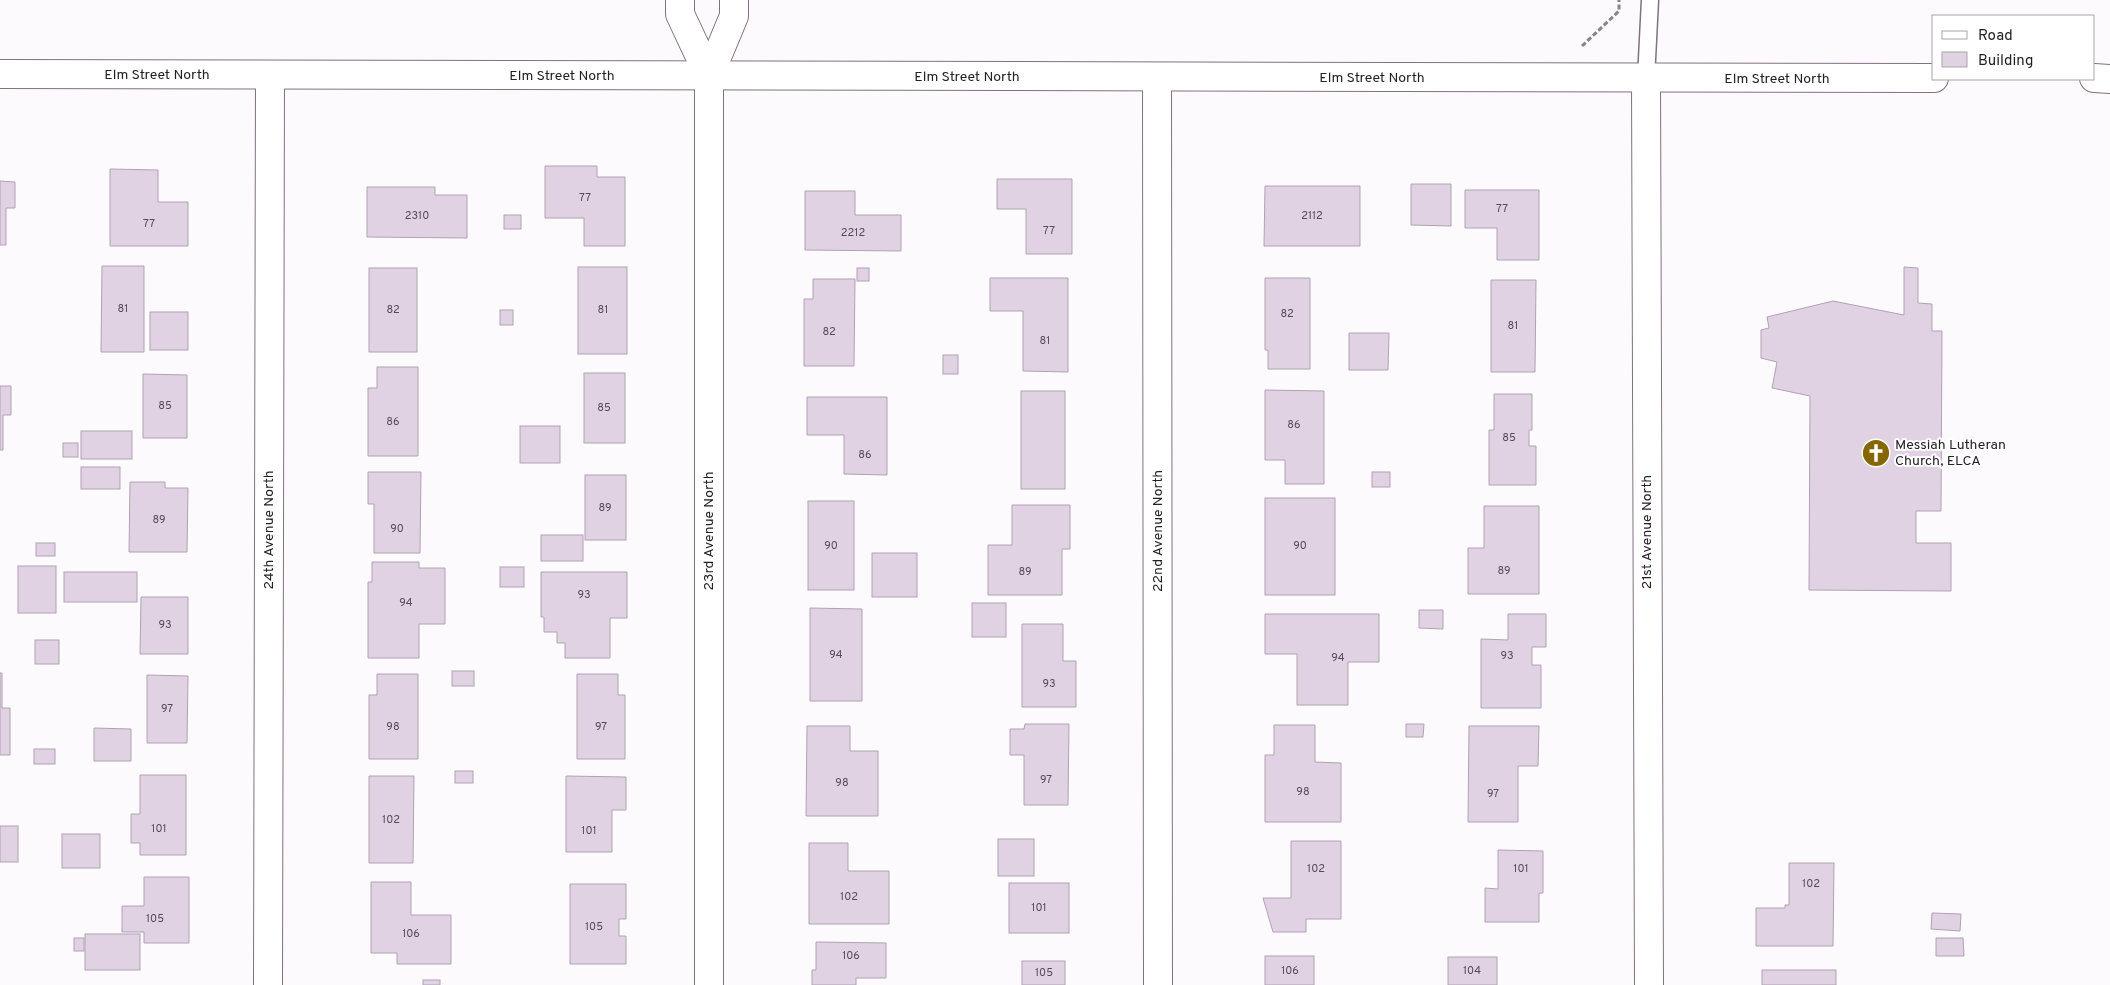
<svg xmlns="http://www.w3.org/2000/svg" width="2110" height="985" font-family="Overpass,sans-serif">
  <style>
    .building { fill: #e0d2e2; stroke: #afa2b2 }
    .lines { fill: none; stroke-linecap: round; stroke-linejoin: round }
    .service-casing { stroke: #7f7281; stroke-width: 19 }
    .minor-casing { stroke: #7f7281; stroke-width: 30 }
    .tertiary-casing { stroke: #7f7281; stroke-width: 30 }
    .path { stroke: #888488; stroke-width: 3; stroke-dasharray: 5 2.5; stroke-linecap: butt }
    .service { stroke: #fff; stroke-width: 16 }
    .minor { stroke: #fff; stroke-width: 28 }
    .tertiary { stroke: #fff; stroke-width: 28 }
    .labels { text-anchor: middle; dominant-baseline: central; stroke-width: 4; stroke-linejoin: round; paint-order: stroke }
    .number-label { font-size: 11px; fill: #544c55 }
    .street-label { font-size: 14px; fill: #252026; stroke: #fff }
    .poi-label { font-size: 14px; fill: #252026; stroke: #fff; text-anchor: start }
  </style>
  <rect width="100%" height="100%" fill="#fdfafd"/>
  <g class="building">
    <polygon points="545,166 597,166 597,177 625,177 625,246 584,246 584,218 545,218"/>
    <polygon points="110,169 158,170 158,202 188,202 188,246 110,246"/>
    <polygon points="997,179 1072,179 1072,254 1026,254 1026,209 997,209"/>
    <polygon points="0,181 15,182 15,208 6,208 6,245 0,245"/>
    <polygon points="1411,184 1451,184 1451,226 1411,225"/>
    <polygon points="1265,186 1360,186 1360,246 1264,246"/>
    <polygon points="367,187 435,187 435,195 467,195 467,238 367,237"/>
    <polygon points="1465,190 1539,190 1539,260 1497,260 1497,228 1465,228"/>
    <polygon points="805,191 855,191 855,215 901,215 901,251 805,250"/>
    <rect x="504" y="215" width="17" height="14"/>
    <polygon points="102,266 144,266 144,352 101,352"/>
    <rect x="578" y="267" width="49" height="87"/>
    <polygon points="1904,267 1918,268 1918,303 1932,304 1932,331 1942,331 1941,511 1916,511 1916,543 1951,543 1951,591 1809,590 1810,396 1772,388 1777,362 1761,358 1761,330 1769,328 1767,317 1833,301 1904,315"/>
    <rect x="369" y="268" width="48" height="84"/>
    <rect x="857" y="268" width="12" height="13"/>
    <polygon points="990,278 1068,278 1068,372 1023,371 1023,311 990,311"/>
    <polygon points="1265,278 1310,278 1310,369 1268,369 1268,350 1265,350"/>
    <polygon points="813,279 855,279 854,366 804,366 804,299 813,299"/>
    <polygon points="1491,280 1536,280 1535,372 1491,372"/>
    <rect x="500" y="310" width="13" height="15"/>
    <rect x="150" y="312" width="38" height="38"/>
    <polygon points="1349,333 1389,333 1388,370 1349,370"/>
    <rect x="943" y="355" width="15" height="19"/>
    <polygon points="377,367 418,367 418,456 368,456 368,388 377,388"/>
    <rect x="584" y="373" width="41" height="70"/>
    <polygon points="143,374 187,375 187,438 143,438"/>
    <polygon points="0,386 11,386 11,415 3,415 3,450 0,450"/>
    <polygon points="1265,390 1324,391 1324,484 1285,484 1285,460 1265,460"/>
    <rect x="1021" y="391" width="44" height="98"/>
    <polygon points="1494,394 1532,394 1532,430 1529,430 1529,446 1536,446 1536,485 1489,485 1489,430 1494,430"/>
    <polygon points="807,397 887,397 887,475 844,474 844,435 807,435"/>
    <rect x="520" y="426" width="40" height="37"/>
    <rect x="81" y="431" width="51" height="28"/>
    <rect x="63" y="443" width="15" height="14"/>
    <rect x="81" y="467" width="39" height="22"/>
    <polygon points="368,472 421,472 420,553 374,553 374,504 368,504"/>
    <rect x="1372" y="472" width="18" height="15"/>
    <rect x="585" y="475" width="41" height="65"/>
    <polygon points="130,482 165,482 165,488 188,488 187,552 129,552"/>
    <rect x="1265" y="498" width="70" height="97"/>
    <rect x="808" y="501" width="46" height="89"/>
    <polygon points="1012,505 1070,505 1070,549 1062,549 1062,595 988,595 988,545 1012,545"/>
    <polygon points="1484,506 1539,506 1539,594 1468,594 1468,548 1484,548"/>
    <rect x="541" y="535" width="42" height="26"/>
    <rect x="36" y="543" width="19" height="13"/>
    <rect x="872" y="553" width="45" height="44"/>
    <polygon points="372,562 419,562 419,568 445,568 445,624 419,624 419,658 368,658 368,582 372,582"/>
    <rect x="18" y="566" width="38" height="47"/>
    <rect x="500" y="567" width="24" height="20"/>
    <rect x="64" y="572" width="73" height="30"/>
    <polygon points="541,572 627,572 627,618 610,618 610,658 565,658 565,643 557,643 557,632 544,632 544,617 541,617"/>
    <polygon points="141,597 188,597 188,654 140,654"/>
    <rect x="972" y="603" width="34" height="34"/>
    <polygon points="810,608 862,609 862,701 810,701"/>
    <polygon points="1419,610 1443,610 1443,629 1419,628"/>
    <polygon points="1265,614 1379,614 1379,662 1348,662 1348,705 1297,705 1297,654 1265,654"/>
    <polygon points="1508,614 1546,614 1546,647 1532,647 1532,665 1541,665 1541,708 1481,708 1481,639 1508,640"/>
    <polygon points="1022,624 1063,624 1063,661 1076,661 1076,707 1022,707"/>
    <rect x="35" y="640" width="24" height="24"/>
    <rect x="452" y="671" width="22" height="15"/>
    <polygon points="0,673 2,673 2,708 10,708 10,755 0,755"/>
    <polygon points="377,674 418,674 418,759 369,759 369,695 377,695"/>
    <polygon points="577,674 618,674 618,695 625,695 625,759 577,759"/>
    <polygon points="147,675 188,676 187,743 147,743"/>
    <polygon points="1025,724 1069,724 1068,805 1024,805 1024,755 1010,755 1010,729 1024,729"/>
    <polygon points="1406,724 1424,724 1423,737 1406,737"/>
    <polygon points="1274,725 1315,725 1315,762 1341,763 1341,822 1265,822 1265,755 1274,755"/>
    <polygon points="807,726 850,726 850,751 878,751 878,816 806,816"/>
    <polygon points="1469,726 1539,726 1538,766 1518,766 1518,822 1468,822"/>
    <polygon points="94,728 131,729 131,761 94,761"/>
    <rect x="34" y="749" width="21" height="15"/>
    <rect x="455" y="771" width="18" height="12"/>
    <polygon points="140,775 186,775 186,855 140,855 140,843 131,843 131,814 140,814"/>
    <polygon points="369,776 414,776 413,863 369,863"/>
    <polygon points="566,776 626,777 626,810 612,810 612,852 566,852"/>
    <rect x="0" y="826" width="18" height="36"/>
    <rect x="62" y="834" width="38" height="34"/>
    <rect x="998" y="839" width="36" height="37"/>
    <polygon points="1291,841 1341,841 1341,919 1306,919 1306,932 1273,932 1263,898 1291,898"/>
    <polygon points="809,843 848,843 848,871 889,871 889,924 809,924"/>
    <polygon points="1498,850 1543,851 1543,893 1539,893 1539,922 1485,922 1485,888 1498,889"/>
    <polygon points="1789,863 1834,863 1833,946 1756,946 1756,908 1785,908 1785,905 1789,905"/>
    <polygon points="144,877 189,877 189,943 144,943 144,932 122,932 122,906 144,906"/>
    <polygon points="371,882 411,882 411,915 451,915 451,964 397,964 397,953 371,953"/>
    <rect x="1009" y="883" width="60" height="50"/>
    <polygon points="570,884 626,884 626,919 619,919 619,936 626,936 626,964 570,964"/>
    <polygon points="1932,913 1961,914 1960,931 1931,929"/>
    <rect x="85" y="934" width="55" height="36"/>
    <rect x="74" y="938" width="10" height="13"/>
    <polygon points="1936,938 1963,938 1964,956 1936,956"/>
    <polygon points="816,942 886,943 886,978 856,978 856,985 812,985 812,970 816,970"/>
    <rect x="1265" y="956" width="49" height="29"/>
    <rect x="1448" y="957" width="49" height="28"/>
    <rect x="1022" y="961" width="43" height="24"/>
    <rect x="1762" y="970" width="74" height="15"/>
    <rect x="423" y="980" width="17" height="5"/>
  </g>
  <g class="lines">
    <defs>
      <polyline id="service" points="1646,79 1650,0"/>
      <g id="minor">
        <polyline points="680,0 680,14 709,76"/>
        <polyline points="1157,77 1158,985"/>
        <polyline points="1646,79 1649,985"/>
        <polyline points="268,985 270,75"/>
        <polyline points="709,985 709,76 734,16 734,0"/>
      </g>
      <g id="tertiary">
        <polyline points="0,74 1934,78"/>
        <polyline points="2094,78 2110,79"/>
      </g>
    </defs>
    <use href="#service" class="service-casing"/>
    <use href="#minor" class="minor-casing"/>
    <use href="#tertiary" class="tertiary-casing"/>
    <polyline class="path" points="1582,46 1619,11 1619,0"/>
    <use href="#service" class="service"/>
    <use href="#minor" class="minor"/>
    <use href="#tertiary" class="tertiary"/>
  </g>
  <defs>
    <symbol id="church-disc" viewBox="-11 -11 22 22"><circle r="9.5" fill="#846700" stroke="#fff"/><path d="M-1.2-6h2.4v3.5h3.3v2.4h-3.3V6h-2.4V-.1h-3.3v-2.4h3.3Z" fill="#fff"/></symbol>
  </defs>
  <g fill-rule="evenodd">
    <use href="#church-disc" x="1860" y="437" width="32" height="32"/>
  </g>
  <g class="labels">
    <g class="number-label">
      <text x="585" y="198">77</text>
      <text x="1502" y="209">77</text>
      <text x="417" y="216">2310</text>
      <text x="1312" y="216">2112</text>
      <text x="149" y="224">77</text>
      <text x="1049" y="231">77</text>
      <text x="853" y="233">2212</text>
      <text x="123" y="309">81</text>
      <text x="393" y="310">82</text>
      <text x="603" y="310">81</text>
      <text x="1287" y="314">82</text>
      <text x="1513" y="326">81</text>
      <text x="829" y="332">82</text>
      <text x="1045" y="341">81</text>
      <text x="165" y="406">85</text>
      <text x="604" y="408">85</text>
      <text x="393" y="422">86</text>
      <text x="1294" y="425">86</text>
      <text x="1509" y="438">85</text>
      <text x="865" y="455">86</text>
      <text x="605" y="508">89</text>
      <text x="159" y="520">89</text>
      <text x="397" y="529">90</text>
      <text x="831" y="546">90</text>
      <text x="1300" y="546">90</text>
      <text x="1504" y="571">89</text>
      <text x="1025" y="572">89</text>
      <text x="584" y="595">93</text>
      <text x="406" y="603">94</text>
      <text x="165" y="625">93</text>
      <text x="836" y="655">94</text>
      <text x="1507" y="656">93</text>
      <text x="1338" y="658">94</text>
      <text x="1049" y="684">93</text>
      <text x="167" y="709">97</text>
      <text x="393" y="727">98</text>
      <text x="601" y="727">97</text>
      <text x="1046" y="780">97</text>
      <text x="842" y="783">98</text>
      <text x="1303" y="792">98</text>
      <text x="1493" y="794">97</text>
      <text x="391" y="820">102</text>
      <text x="159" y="829">101</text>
      <text x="589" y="831">101</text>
      <text x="1316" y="869">102</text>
      <text x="1521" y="869">101</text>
      <text x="1811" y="884">102</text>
      <text x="849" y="897">102</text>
      <text x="1039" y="908">101</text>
      <text x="155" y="919">105</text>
      <text x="594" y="927">105</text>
      <text x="411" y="934">106</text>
      <text x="851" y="956">106</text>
      <text x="1290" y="971">106</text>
      <text x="1472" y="971">104</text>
      <text x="1044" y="973">105</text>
    </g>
    <g class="street-label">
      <text x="157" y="75">Elm Street North</text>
      <text x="562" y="76">Elm Street North</text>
      <text x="967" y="77">Elm Street North</text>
      <text x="1372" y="78">Elm Street North</text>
      <text x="1777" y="79">Elm Street North</text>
      <text transform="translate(269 530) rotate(-90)">24th Avenue North</text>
      <text transform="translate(709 531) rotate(-90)">23rd Avenue North</text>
      <text transform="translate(1158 531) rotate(-90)">22nd Avenue North</text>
      <text transform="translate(1647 532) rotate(-90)">21st Avenue North</text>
    </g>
    <g class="poi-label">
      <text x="1895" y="445">Messiah Lutheran<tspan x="1895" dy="16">Church, ELCA</tspan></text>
    </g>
  </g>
  <rect x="1932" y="15" width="162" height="65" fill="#ffffff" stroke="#a8a6a8"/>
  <rect x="1942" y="31" width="25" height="8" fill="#ffffff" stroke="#a8a6a8"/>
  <text x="1978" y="40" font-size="15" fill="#252026">Road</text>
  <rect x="1942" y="52" width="25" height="15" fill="#e0d2e2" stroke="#a8a6a8"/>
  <text x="1978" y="65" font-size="15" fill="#252026">Building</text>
</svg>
